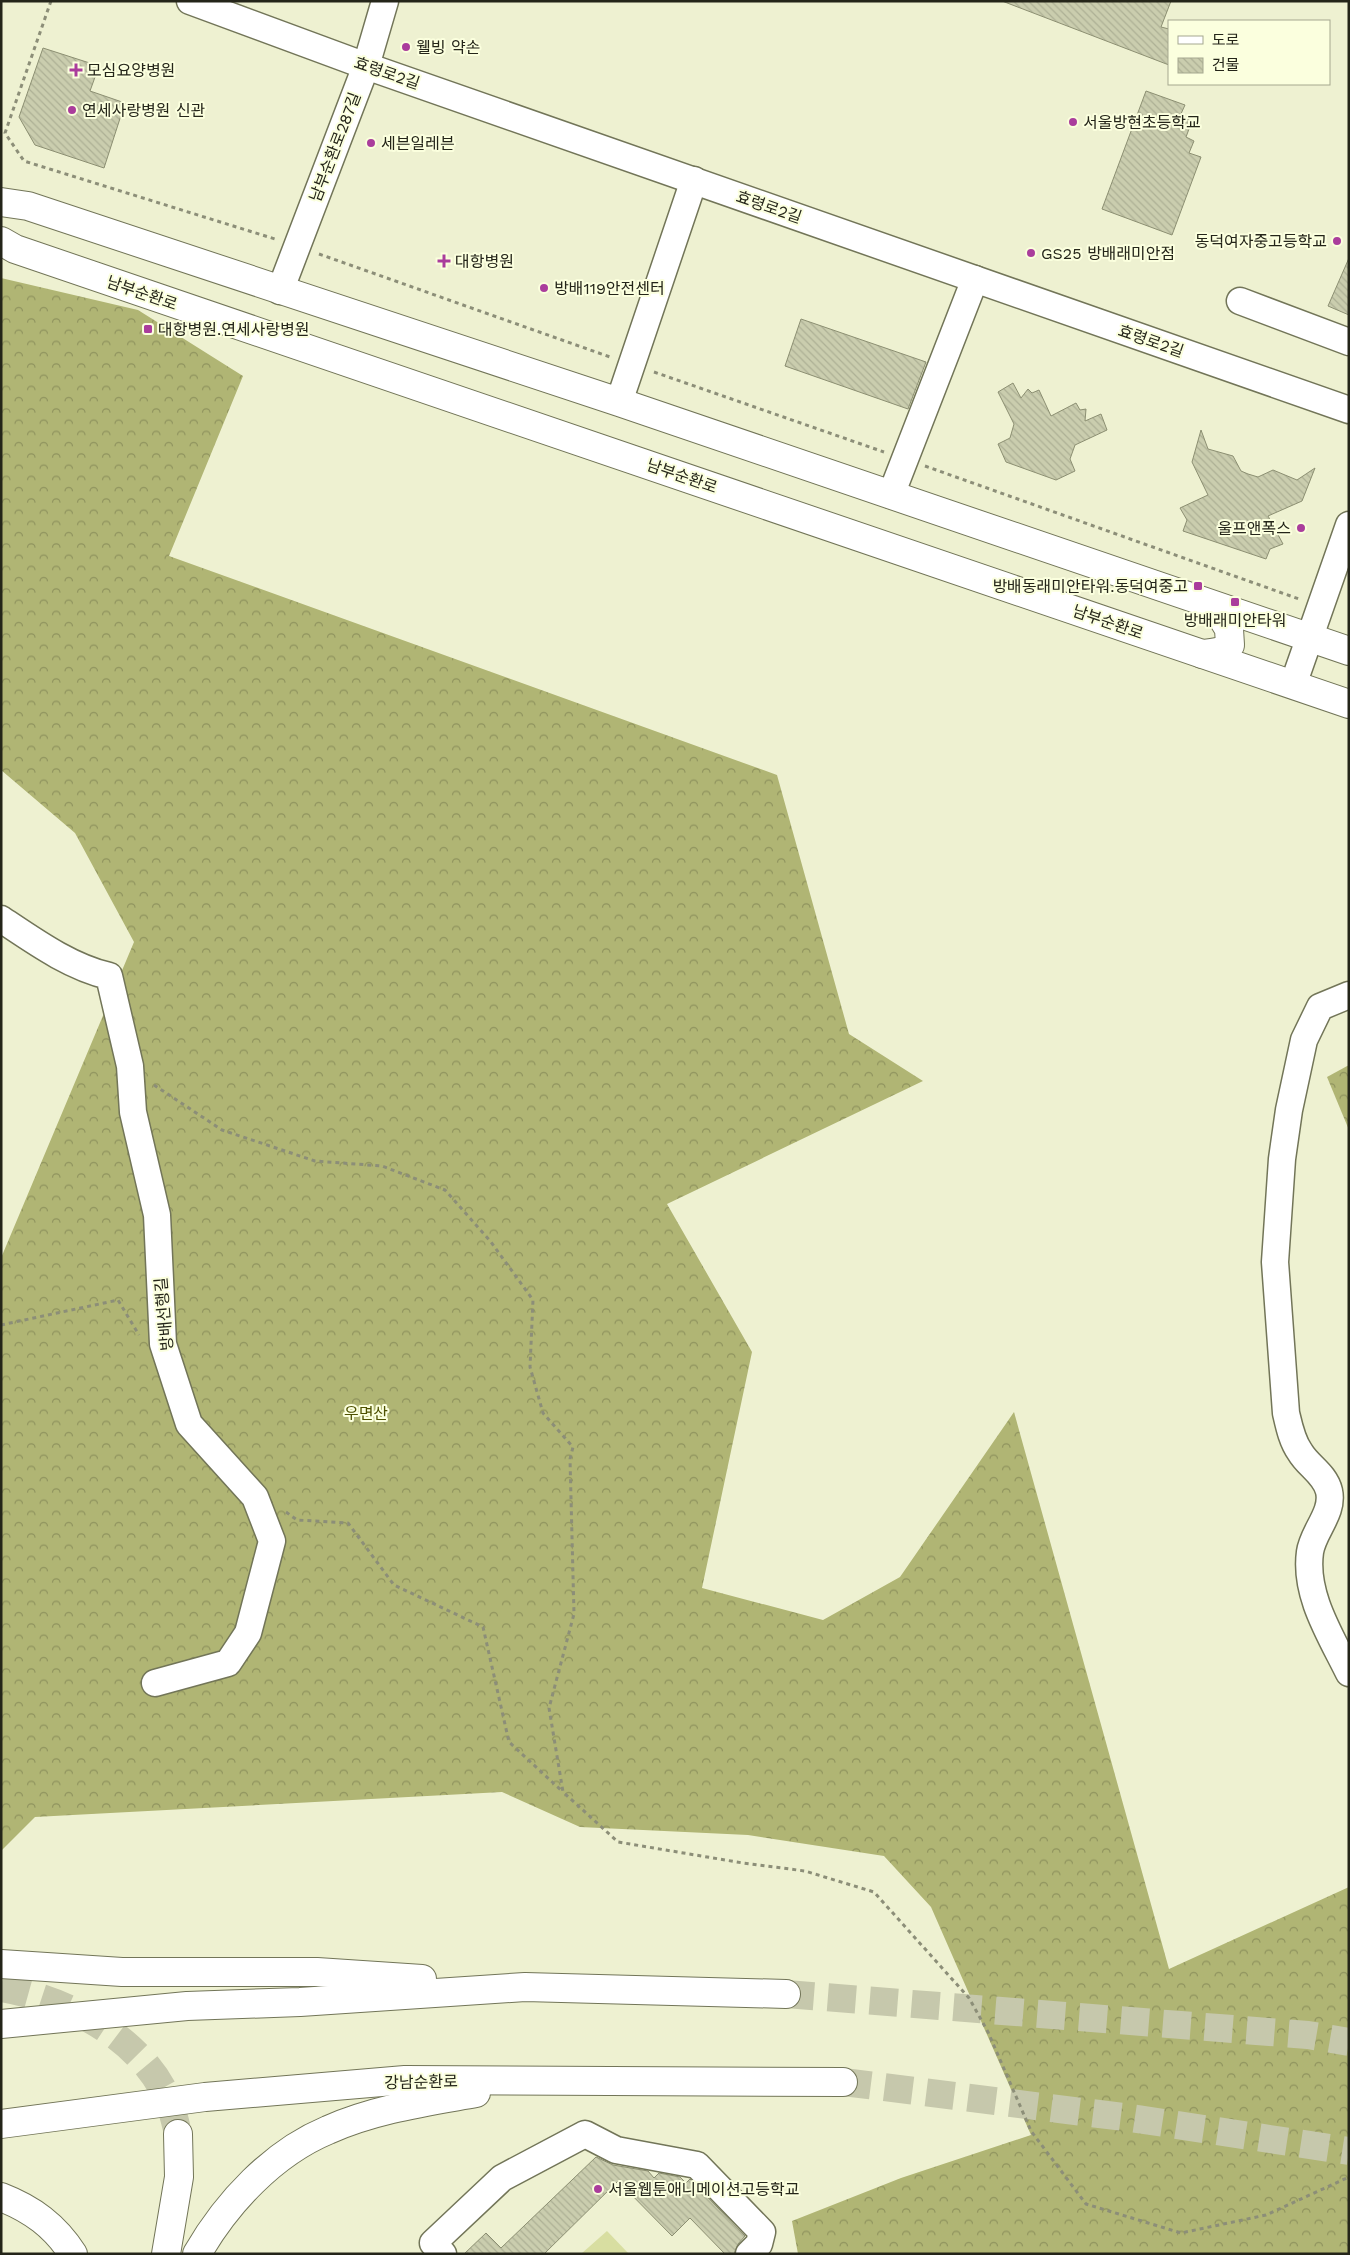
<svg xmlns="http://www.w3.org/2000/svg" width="1350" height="2255" font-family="'Work Sans','Noto Sans KR',sans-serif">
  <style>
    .forest { fill: url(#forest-crowns) }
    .park { fill: #d8dea1 }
    .building { fill: url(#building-back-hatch); stroke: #8c8f72 }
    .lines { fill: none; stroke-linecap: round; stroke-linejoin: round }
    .highway-tunnel { stroke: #c6c8ac; stroke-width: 28; stroke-dasharray: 28 14; stroke-linecap: butt }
    .minor-casing { stroke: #727558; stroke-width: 29 }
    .major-casing { stroke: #727558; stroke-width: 30 }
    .highway-casing { stroke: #727558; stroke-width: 30 }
    .path { stroke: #8c8e78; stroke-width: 3; stroke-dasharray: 4 4; stroke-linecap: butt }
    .minor { stroke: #fff; stroke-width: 26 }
    .major { stroke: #fff; stroke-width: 28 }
    .highway { stroke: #fff; stroke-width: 28 }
    .poi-dot { fill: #aa3d9c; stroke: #fbffde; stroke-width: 2 }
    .labels { text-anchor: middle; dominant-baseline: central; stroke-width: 4; stroke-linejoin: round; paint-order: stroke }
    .poi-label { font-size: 16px; fill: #242519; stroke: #fbffde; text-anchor: start }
    .street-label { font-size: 16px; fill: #242519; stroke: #fbffde }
    .park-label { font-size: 16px; fill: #4e5100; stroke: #fbffde }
  </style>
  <defs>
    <pattern id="forest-crowns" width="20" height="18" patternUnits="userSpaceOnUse" patternTransform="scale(1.25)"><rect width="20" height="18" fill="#b0b574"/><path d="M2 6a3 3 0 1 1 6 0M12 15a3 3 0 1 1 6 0" fill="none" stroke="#8f935e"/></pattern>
    <pattern id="building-back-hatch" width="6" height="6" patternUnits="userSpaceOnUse" patternTransform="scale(1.25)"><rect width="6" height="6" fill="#cacdae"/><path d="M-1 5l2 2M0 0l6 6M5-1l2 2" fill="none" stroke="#adb095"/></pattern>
  </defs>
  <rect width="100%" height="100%" fill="#eef1d1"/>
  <g class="forest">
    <polygon points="1,278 138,310 243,376 169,556 777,775 849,1034 923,1081 667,1204 752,1352 702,1588 823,1620 900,1577 1014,1412 1169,1969 1349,1887 1349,2254 798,2254 792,2221 901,2178 1031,2135 931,1907 884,1856 748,1835 580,1827 502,1792 35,1817 1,1851 1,1258 134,942 75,833 1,770"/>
    <polygon points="1349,1065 1349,1130 1327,1077"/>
  </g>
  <polygon class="park" points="607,2231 629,2254 581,2254"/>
  <g class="building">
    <polygon points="1002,1 1171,1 1161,27 1169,29 1169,65"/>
    <polygon points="43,48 99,66 90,91 125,103 104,168 35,145 19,117"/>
    <polygon points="1146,91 1185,105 1180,116 1192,121 1186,137 1194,141 1189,153 1201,157 1172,235 1102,209"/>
    <polygon points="1349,258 1349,315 1328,306"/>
    <polygon points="801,319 926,362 908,409 785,366"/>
    <polygon points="1013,383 1021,398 1028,389 1032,393 1039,390 1051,416 1076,403 1080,410 1086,409 1085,421 1101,414 1107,430 1075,445 1070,459 1075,471 1056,480 1006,462 998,444 1010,438 1014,424 998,392"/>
    <polygon points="1201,430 1208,449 1233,456 1241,471 1248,474 1258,477 1273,470 1297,480 1315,468 1302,501 1268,516 1283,544 1270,549 1266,559 1183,531 1187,520 1180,508 1208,495 1192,462"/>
    <polygon points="596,2157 613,2165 648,2171 654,2178 659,2173 680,2177 686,2183 690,2179 745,2236 738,2244 734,2254 725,2254 690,2218 672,2236 618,2181 544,2254 464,2254 486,2233 501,2248"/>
  </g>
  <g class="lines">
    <g class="highway-tunnel">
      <path d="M1,1988C67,1999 148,2040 171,2108C174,2116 176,2125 178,2134"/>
      <polyline points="786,1994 1308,2035 1349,2042"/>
      <polyline points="843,2082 1131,2118 1349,2151"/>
    </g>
    <defs>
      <g id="minor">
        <polyline points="190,1 366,66 1349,410"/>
        <polyline points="280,291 366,66 385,1"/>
        <polyline points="1240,301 1349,342"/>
        <polyline points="619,402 694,180"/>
        <polyline points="891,495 975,279"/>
        <polyline points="1293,685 1349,525"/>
        <path d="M1,919C34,941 70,967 109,976L130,1066L133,1112L157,1215L163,1344L189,1424L255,1497L272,1541L248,1633L228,1663L155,1683"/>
        <path d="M1349,995L1320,1007L1304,1040L1289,1110L1282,1159L1275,1262L1286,1413C1289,1426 1292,1441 1300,1452C1308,1466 1325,1474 1329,1491C1334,1513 1313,1531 1310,1552C1304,1595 1331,1636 1349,1673"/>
        <polyline points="443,2254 433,2243 502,2178 585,2134 616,2150 697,2165 762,2232 759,2244 749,2254"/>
      </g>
      <g id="major">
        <polyline points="1,202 28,206 619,402 1349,651"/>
        <polyline points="1,241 15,249 1349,704"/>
        <path d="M1202,654C1212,653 1223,653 1230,645L1229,629L1215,606"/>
      </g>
      <g id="highway">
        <polyline points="1,1964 122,1972 317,1972 422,1979"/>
        <polyline points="1,2024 187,2006 300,2002 525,1987 786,1994"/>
        <polyline points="1,2124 205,2097 405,2080 843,2082"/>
        <path d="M1,2197C32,2209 55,2226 73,2254"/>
        <polyline points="166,2254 179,2177 178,2134"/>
        <path d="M197,2254C227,2202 273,2153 328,2130C375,2109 426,2102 476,2093"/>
      </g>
    </defs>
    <use href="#minor" class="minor-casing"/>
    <use href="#major" class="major-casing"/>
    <use href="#highway" class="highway-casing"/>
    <g class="path">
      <polyline points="51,1 5,133 24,161 275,239"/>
      <polyline points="319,254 610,357"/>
      <polyline points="654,372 884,452"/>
      <polyline points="925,466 1299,599"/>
      <polyline points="154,1085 222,1130 315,1161 382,1166 445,1190 491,1242 533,1300 530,1367 543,1413 573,1447 570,1459 574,1614 549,1708 563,1792 618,1842 743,1863 805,1871 874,1892 969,1998 988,2032 1031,2131 1086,2204 1181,2233 1266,2215 1349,2177"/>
      <polyline points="1,1325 118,1300 139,1335"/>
      <polyline points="286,1512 297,1520 348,1523 394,1585 483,1627 509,1742 563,1792"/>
    </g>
    <use href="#minor" class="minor"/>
    <use href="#major" class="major"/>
    <use href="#highway" class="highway"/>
  </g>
  <g class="poi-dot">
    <circle cx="406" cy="47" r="5"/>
    <path d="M73.5 62.5h5v5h5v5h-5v5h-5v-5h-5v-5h5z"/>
    <circle cx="72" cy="110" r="5"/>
    <circle cx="1073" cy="122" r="5"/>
    <circle cx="371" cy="143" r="5"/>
    <circle cx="1337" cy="241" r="5"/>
    <circle cx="1031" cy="253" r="5"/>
    <path d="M441.5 253.5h5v5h5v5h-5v5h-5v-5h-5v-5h5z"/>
    <circle cx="544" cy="288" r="5"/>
    <rect x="143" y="324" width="10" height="10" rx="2.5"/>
    <circle cx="1301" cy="528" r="5"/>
    <rect x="1193" y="581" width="10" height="10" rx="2.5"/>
    <rect x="1230" y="597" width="10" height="10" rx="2.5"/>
    <circle cx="598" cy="2189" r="5"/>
  </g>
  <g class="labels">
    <g class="poi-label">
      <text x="416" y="47">웰빙 약손</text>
      <text x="87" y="70">모심요양병원</text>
      <text x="82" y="110">연세사랑병원 신관</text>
      <text x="1083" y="122">서울방현초등학교</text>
      <text x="381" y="143">세븐일레븐</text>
      <text x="1327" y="241" text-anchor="end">동덕여자중고등학교</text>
      <text x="1041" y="253">GS25 방배래미안점</text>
      <text x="455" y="261">대항병원</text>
      <text x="554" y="288">방배119안전센터</text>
      <text x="158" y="329">대항병원.연세사랑병원</text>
      <text x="1291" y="528" text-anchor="end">울프앤폭스</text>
      <text x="1188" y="586" text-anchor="end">방배동래미안타워.동덕여중고</text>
      <text x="1235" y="620" text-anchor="middle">방배래미안타워</text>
      <text x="608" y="2189">서울웹툰애니메이션고등학교</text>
    </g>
    <g class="street-label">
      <text transform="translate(387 73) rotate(19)">효령로2길</text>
      <text transform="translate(335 147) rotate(-69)">남부순환로287길</text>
      <text transform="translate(769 207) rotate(19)">효령로2길</text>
      <text transform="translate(142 293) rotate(19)">남부순환로</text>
      <text transform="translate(1151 341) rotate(19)">효령로2길</text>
      <text transform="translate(682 476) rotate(19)">남부순환로</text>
      <text transform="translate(1108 622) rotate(19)">남부순환로</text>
      <text transform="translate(164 1314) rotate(-95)">방배선행길</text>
      <text transform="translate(421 2082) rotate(-1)">강남순환로</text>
    </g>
    <g class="park-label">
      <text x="366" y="1413">우면산</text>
    </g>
  </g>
  <rect width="1350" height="2255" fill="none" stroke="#242519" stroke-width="5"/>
  <rect x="1168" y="20" width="162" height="65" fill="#fbffde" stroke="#a5a88f"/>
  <rect x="1178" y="36" width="25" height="8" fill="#ffffff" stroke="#a5a88f"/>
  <text x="1212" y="45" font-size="15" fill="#242519">도로</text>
  <rect x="1178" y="58" width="25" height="15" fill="url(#building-back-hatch)" stroke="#a5a88f"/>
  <text x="1212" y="70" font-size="15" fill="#242519">건물</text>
</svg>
